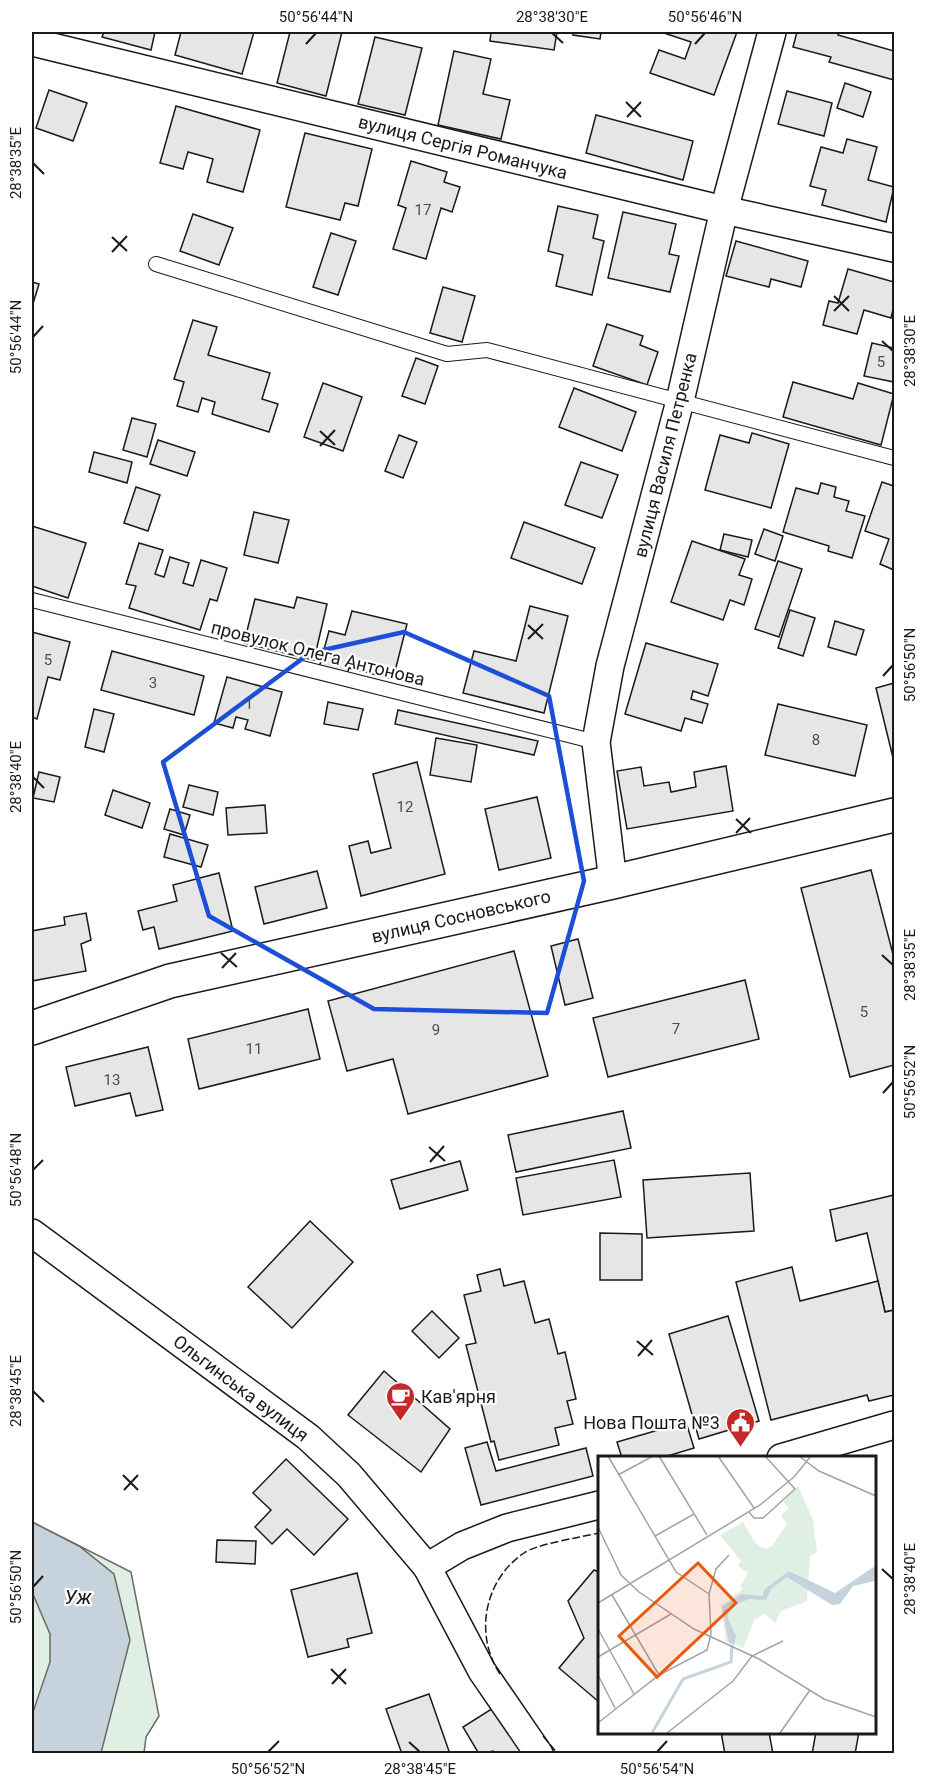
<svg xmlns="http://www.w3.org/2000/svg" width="926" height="1785" font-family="Roboto,sans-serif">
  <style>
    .green { fill: #e0efe3; stroke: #6a6a6a; stroke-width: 1.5 }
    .water { fill: #c6d2dc; stroke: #6a6a6a; stroke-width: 1.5 }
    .building { fill: #e6e6e6; stroke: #1a1a1a; stroke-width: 1.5 }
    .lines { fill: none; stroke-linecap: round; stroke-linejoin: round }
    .service-casing { stroke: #1a1a1a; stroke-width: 16 }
    .minor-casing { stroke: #1a1a1a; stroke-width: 30 }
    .tertiary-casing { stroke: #1a1a1a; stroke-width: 36 }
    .service { stroke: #fff; stroke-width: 14 }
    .minor { stroke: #fff; stroke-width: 27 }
    .tertiary { stroke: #fff; stroke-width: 33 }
    .fence { stroke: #1a1a1a; stroke-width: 1.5; stroke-dasharray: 8 3; stroke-linecap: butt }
    .marked { fill: none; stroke: #1d4ed8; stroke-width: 4.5; stroke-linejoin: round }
    .ticks { fill: none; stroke: #1a1a1a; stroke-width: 2 }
    .labels { text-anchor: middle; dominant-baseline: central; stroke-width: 4.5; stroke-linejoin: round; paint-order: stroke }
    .number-label { font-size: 15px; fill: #4d4d4d }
    .street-label { font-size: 18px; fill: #1a1a1a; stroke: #fff }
    .poi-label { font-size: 18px; fill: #1a1a1a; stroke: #fff; text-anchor: start }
    .water-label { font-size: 20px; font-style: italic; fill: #1a1a1a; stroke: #fff }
    .inset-river { fill: none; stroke: #c6d2dc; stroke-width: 3 }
    .inset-road { fill: none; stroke: #a3a3a3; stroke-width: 1.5 }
    .view { fill: #e8590c; fill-opacity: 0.15; stroke: #e8590c; stroke-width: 3 }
    .inset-edge { fill: none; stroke: #1a1a1a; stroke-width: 3 }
    .neatline { fill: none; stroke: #1a1a1a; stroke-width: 2 }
    .ticks-label { font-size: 15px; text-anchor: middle; fill: #1a1a1a }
  </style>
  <rect width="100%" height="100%" fill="#fff"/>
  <polygon class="green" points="32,1522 131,1572 159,1716 146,1737 144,1753 32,1753"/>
  <polygon class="water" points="32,1522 79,1546 114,1574 130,1640 101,1753 32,1753 32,1715 50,1662 50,1634 32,1592"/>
  <g class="building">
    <polygon points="104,32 155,32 151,50 102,37"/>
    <polygon points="181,32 254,32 242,74 175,55"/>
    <polygon points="290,32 342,32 326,96 277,83"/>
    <polygon points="491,32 557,32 554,50 490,41"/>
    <polygon points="573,32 601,32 600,39 573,35"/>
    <polygon points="661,32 737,32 714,95 650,73 659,50 685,59 691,42"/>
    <polygon points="797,32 839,32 838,35 894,51 894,80 829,62 831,57 793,47"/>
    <polygon points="375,37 422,48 405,115 358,104"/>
    <polygon points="454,51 491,59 483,94 510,100 501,139 438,125"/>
    <polygon points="845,83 871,92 863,117 837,108"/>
    <polygon points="49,90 87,103 73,141 36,128"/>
    <polygon points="787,91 832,103 824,136 778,124"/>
    <polygon points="176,106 260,130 243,192 207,182 213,159 188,152 183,169 160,163"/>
    <polygon points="596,115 693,141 683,180 586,153"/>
    <polygon points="305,133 372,149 358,206 345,203 340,220 286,207"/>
    <polygon points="847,139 877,147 868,180 894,187 886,222 822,205 826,190 810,186 821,147 843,153"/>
    <polygon points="411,161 447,172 444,182 460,187 452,212 441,208 426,259 393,249 406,208 398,205"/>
    <polygon points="558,206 598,215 593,238 604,241 592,295 556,286 563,255 548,251"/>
    <polygon points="623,212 676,224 669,254 679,256 670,292 608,278"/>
    <polygon points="193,214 233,228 219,265 180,251"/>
    <polygon points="331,233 356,241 338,295 313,287"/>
    <polygon points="736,241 808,261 801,287 771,279 769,287 726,276"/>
    <polygon points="848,269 894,282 894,305 891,318 864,310 857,334 823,325 829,301 838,303"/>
    <polygon points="32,282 39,284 32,307"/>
    <polygon points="443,287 475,296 462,342 430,333"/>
    <polygon points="193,320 217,327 208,355 270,373 262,399 278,404 269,432 212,414 215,402 202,398 198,412 177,406 184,382 174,379"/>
    <polygon points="607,324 643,336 640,345 658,352 647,385 593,366"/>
    <polygon points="872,343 894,348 894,382 864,376"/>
    <polygon points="416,358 438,366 425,404 402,396"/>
    <polygon points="793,382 853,399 858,383 894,394 881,445 783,417"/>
    <polygon points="323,383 362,397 343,451 304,437"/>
    <polygon points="574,388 636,412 622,451 559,427"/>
    <polygon points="132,418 156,424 147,457 123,450"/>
    <polygon points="752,433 789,444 771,508 705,490 720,435 749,443"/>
    <polygon points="399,435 417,442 403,478 385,471"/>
    <polygon points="158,440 195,452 187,476 150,464"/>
    <polygon points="94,452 132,462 127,483 89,472"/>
    <polygon points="581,462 618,475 602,518 565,505"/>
    <polygon points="882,482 894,486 894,570 880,564 889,539 865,531"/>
    <polygon points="821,483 836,487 834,497 849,501 846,511 865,516 852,558 828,551 829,546 783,532 796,488 818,494"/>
    <polygon points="136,487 160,495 148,531 124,523"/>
    <polygon points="254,512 289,520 278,563 244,555"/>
    <polygon points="524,522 595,548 582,584 511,558"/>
    <polygon points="32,526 86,543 68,598 32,586"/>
    <polygon points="764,529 783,536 775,561 755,554"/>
    <polygon points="724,534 752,540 748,557 720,550"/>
    <polygon points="692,541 745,559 739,575 752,579 744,605 730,600 723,620 671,602"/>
    <polygon points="139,543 163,550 155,574 164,577 170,557 189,563 183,583 193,586 201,560 227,568 217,601 210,599 200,630 129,608 136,586 126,584"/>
    <polygon points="778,561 802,569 779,637 755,629"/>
    <polygon points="297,597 327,604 314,660 244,643 255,599 294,608"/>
    <polygon points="530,606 568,616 544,713 463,693 474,651 516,661"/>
    <polygon points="790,610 815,618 803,656 778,648"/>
    <polygon points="352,611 407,624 393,679 349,668 347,675 319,668 329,631 345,635"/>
    <polygon points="835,621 864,630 856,655 828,647"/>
    <polygon points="32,632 70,642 60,680 48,677 37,719 32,717"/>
    <polygon points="646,643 718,664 708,696 693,691 691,699 708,704 702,723 685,718 681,731 625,714"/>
    <polygon points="112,651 204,676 194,715 101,690"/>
    <polygon points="227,677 282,692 270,736 245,729 248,720 236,717 233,728 214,723"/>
    <polygon points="894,683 894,762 876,688"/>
    <polygon points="328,702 363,709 358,730 324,724"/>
    <polygon points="778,704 867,725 855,776 765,755"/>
    <polygon points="94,709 114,714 104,752 85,747"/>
    <polygon points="398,710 538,741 534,755 395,724"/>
    <polygon points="436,738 477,745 471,782 430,775"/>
    <polygon points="417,762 445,874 361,896 349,846 368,841 371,853 391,848 373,774"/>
    <polygon points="726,766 733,811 627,829 617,771 641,767 644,786 669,782 671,792 696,787 694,772"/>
    <polygon points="39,772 60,777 54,802 33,798"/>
    <polygon points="189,785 218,792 213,815 183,807"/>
    <polygon points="113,790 150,803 142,828 105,815"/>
    <polygon points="537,797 551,858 499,870 485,809"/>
    <polygon points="265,805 267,833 228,835 226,808"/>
    <polygon points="170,809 190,815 184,835 164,829"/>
    <polygon points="170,834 208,845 201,867 164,857"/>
    <polygon points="871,870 894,958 894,1065 850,1077 801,888"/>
    <polygon points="317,871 327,908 264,924 255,887"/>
    <polygon points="219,873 233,931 159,949 154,927 143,930 138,911 177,901 173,885"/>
    <polygon points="86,913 91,940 81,944 86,971 32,981 32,931 65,925 64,917"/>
    <polygon points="578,939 593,998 565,1005 551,946"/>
    <polygon points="514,951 548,1076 408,1114 393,1059 347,1071 328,1001"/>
    <polygon points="745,980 759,1039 608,1077 593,1018"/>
    <polygon points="308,1009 320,1059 199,1089 188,1039"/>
    <polygon points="148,1047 163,1110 136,1116 130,1093 75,1106 66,1067"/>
    <polygon points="623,1111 631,1148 516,1172 508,1135"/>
    <polygon points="614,1160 621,1197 523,1215 516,1178"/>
    <polygon points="460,1161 468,1190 400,1209 391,1180"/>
    <polygon points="750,1173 754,1231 647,1238 643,1180"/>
    <polygon points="894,1195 894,1310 885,1312 867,1233 836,1241 830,1210"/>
    <polygon points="310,1221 353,1262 292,1328 248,1287"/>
    <polygon points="600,1233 642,1234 642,1280 600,1280"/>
    <polygon points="792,1267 800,1301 878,1281 885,1312 894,1310 894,1395 869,1401 867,1395 771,1420 736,1282"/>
    <polygon points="500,1269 504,1286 524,1281 535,1323 549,1319 558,1354 565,1352 576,1399 567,1401 573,1424 555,1428 559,1445 499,1460 494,1441 491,1442 466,1345 476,1343 464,1295 481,1291 477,1275"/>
    <polygon points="432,1311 459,1338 439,1358 412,1331"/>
    <polygon points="728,1316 759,1421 699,1439 669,1334"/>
    <polygon points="384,1371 450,1429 421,1472 348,1415"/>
    <polygon points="686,1422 694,1448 661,1458 622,1458 617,1442"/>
    <polygon points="487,1442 496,1471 586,1448 593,1476 481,1505 465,1448"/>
    <polygon points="286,1459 348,1519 314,1555 287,1529 272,1544 255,1527 271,1510 253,1493"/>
    <polygon points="217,1540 256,1541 255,1564 216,1562"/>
    <polygon points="594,1570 599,1572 599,1702 559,1668 584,1638 568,1601"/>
    <polygon points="357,1573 372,1633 347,1639 349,1647 308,1657 291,1590"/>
    <polygon points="429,1694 450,1754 402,1754 386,1709"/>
    <polygon points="501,1703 532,1754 495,1754 493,1751 479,1754 463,1727"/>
    <polygon points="721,1732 769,1732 773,1754 725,1754"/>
    <polygon points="816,1732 859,1732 855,1754 812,1754"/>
  </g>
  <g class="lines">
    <defs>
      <g id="service">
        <polyline points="156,264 447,354 487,350 894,458"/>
        <polyline points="32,600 596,742"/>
      </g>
      <g id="minor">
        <polyline points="32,42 724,210 894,248"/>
        <polyline points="613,882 596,742 610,666 680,401 724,210 772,32"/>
        <polyline points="32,1233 308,1437 349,1475 427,1567 482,1671 539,1754"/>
        <polyline points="781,1458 894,1425"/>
        <polyline points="427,1567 462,1546 507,1528 599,1505"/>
      </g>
      <polyline id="tertiary" points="32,1028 170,981 613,882 894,815"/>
    </defs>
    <use href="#service" class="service-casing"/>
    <use href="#minor" class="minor-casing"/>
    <use href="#tertiary" class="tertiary-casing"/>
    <use href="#service" class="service"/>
    <use href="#minor" class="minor"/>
    <use href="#tertiary" class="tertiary"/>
    <g class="fence">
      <path d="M500,1674C474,1635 484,1580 524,1553C536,1544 582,1537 599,1533"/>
      <polyline points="543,1736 558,1754"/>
    </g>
  </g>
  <path class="marked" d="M404,632L549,696L584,881L547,1013L374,1009L209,916L163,762L310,653Z"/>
  <path class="ticks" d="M552,33L563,43M306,44L316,33M695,44L705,33M626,102L641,117M627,117L641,102M33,163L44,174M112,237L127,251M112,252L127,236M834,296L849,311M834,311L849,296M33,337L43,326M882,341L893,351M320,431L335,445M320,446L335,430M528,625L543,639M528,639L543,624M883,676L893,665M33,777L44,788M736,819L751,833M736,833L750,818M221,953L237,967M882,955L893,965M222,968L236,953M883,1093L893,1082M429,1147L445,1161M430,1162L444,1146M33,1170L43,1160M637,1341L653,1355M638,1356L652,1340M33,1391L44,1402M123,1475L138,1490M124,1490L138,1475M882,1569L893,1579M33,1587L43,1576M331,1669L346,1684M332,1684L346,1669M409,1742L420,1752M268,1752L279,1741M657,1752L667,1741"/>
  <defs>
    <symbol id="cafe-pin" viewBox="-11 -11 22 30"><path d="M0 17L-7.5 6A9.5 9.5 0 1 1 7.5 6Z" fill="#c62828" stroke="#fff"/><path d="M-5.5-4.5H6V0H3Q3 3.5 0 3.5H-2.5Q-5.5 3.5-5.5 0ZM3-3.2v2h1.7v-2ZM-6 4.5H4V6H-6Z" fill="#fff"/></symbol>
    <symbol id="civic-pin" viewBox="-11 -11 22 30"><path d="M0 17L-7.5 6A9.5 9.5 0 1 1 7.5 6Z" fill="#c62828" stroke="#fff"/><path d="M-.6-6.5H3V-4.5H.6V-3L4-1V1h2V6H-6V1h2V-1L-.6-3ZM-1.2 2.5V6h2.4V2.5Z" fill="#fff"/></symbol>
  </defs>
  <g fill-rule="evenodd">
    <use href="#cafe-pin" x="384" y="1380" width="33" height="45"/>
    <use href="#civic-pin" x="724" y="1406" width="33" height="45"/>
  </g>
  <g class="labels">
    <g class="number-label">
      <text x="423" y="210">17</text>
      <text x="881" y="362">5</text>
      <text x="48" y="660">5</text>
      <text x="153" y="683">3</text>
      <text x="249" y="704">1</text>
      <text x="816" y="740">8</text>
      <text x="405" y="807">12</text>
      <text x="864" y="1012">5</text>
      <text x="676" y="1029">7</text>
      <text x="436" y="1030">9</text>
      <text x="254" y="1049">11</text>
      <text x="112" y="1080">13</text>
    </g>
    <g class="street-label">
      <text transform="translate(463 147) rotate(14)">вулиця Сергія Романчука</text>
      <text transform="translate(665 455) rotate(-76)">вулиця Василя Петренка</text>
      <text transform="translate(318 653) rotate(14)">провулок Олега Антонова</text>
      <text transform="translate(461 916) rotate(-13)">вулиця Сосновського</text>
      <text transform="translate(241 1388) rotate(37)">Ольгинська вулиця</text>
    </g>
    <g class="poi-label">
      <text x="421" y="1396">Кав'ярня</text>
      <text x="720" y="1422" text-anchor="end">Нова Пошта №3</text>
    </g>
    <g class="water-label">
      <text x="78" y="1597">Уж</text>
    </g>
  </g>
  <g transform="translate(598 1456)">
    <rect width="278" height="278" fill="#fff"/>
    <path d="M200,30L215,64L219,96L212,100L209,145L183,155L177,167L167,158L157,163L145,192L128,185L123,150L145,133L142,130L150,117L140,110L143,105L122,79L145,66L157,87L168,93L174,90L189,68L183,60L191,52L185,46Z" fill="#e0efe3"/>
    <path d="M277,110V125L255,130L242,148L234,149L189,121L173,133L168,144L152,143L131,150L130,163L138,180L136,189L131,187L124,151L143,138L164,140L167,133L191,115L237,137Z" fill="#c6d2dc"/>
    <path class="inset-river" d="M54,277L85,223L133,206L134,189"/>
    <path class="inset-road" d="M10,0L78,116L111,138M61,0L109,79M120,0L156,52M201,0L221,15L278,40M20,19L55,0M151,56L156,62H165L197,33L167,0M0,71L23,119L41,136L96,173L161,203L226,243L278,261M57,80L96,58M14,139L61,219M0,147L162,49L196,21L213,0M0,173L36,238M0,201L73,158M0,219L17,252M0,267L61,219L109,194L113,178L111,138L118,113L131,99M69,277L135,225L154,200L185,185M182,277L212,234"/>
    <path class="view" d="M100,107L138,147L59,221L21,180Z"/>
    <rect width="278" height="278" class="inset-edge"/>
  </g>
  <rect width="926" height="1785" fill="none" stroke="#ffffff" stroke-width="66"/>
  <rect x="33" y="33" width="860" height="1719" class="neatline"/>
  <g class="ticks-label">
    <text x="316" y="22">50°56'44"N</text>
    <text x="552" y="22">28°38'30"E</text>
    <text x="705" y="22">50°56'46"N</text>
    <text transform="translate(16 163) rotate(-90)" y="5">28°38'35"E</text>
    <text transform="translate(16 337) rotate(-90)" y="5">50°56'44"N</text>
    <text transform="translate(910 351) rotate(-90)" y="5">28°38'30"E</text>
    <text transform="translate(910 665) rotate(-90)" y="5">50°56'50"N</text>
    <text transform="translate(16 777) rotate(-90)" y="5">28°38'40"E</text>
    <text transform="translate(910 965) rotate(-90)" y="5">28°38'35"E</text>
    <text transform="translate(910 1082) rotate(-90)" y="5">50°56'52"N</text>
    <text transform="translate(16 1170) rotate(-90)" y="5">50°56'48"N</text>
    <text transform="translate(16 1391) rotate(-90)" y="5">28°38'45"E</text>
    <text transform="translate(910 1579) rotate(-90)" y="5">28°38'40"E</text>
    <text transform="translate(16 1587) rotate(-90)" y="5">50°56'50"N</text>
    <text x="268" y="1774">50°56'52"N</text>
    <text x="420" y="1774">28°38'45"E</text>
    <text x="657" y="1774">50°56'54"N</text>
  </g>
</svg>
